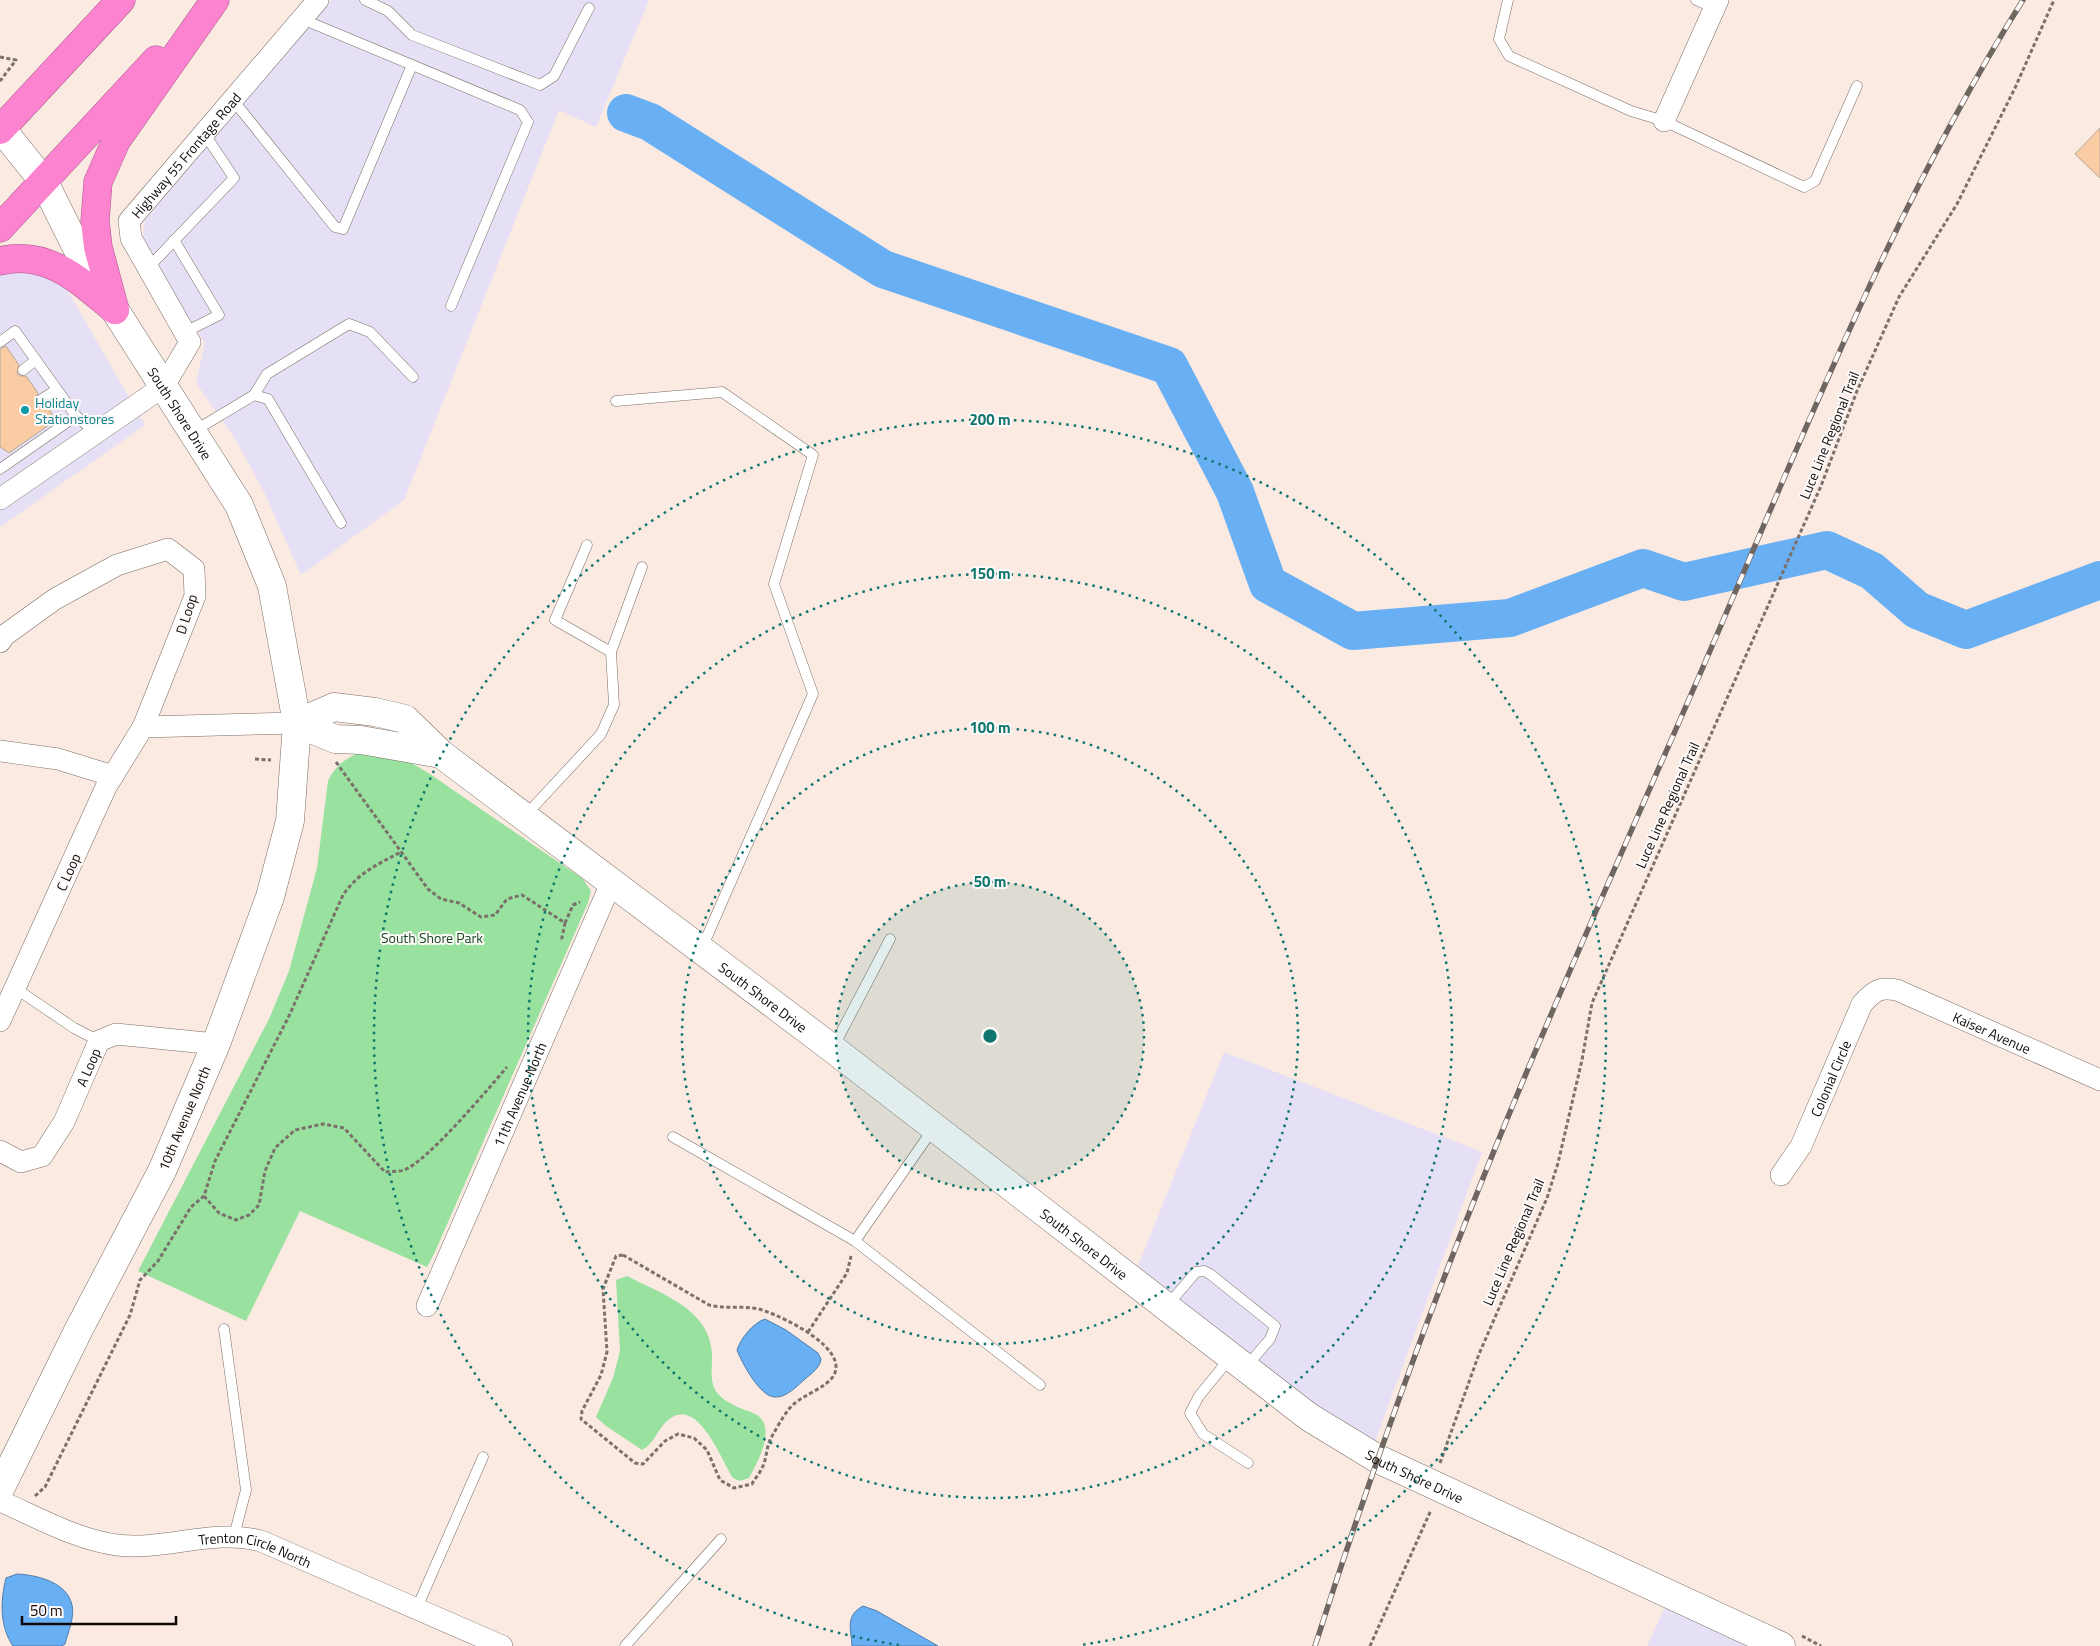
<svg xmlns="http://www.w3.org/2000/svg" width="2100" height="1646" font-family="'Titillium Web',sans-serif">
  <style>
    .commercial { fill: #e6e0f6 }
    .green { fill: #99e19f }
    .water { fill: #69aff4; stroke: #4e7ead }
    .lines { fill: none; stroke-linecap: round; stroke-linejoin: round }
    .river { stroke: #69aff4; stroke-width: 38 }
    .building { fill: #f9cca3; stroke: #b2a69b }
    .lane-casing { stroke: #7b6d65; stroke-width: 11 }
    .street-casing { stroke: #7b6d65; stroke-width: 22 }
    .secondary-casing { stroke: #7b6d65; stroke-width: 29 }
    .highway-casing { stroke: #a9598a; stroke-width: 29 }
    .path { stroke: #7b716b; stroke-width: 3; stroke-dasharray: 4 2.5; stroke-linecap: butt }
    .lane { stroke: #fff; stroke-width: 10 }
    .street { stroke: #fff; stroke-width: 21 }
    .secondary { stroke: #fff; stroke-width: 28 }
    .highway { stroke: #fc83d0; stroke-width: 28 }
    .rail-casing { stroke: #706661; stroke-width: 5.5 }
    .rail { stroke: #fefaf9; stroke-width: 4; stroke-dasharray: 11; stroke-linecap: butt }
    .ring { fill: none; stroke: #0f766e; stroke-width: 2.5; stroke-dasharray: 2.5 5 }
    .culture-dot { fill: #0f9aa8; stroke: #fefaf9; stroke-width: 2 }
    .labels { text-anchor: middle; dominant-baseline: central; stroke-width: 4; stroke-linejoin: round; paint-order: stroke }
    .street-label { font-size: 14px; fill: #100b08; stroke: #fefaf9 }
    .culture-label { font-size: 14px; fill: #0d838f; stroke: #fefaf9; text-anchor: start }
    .park-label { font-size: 14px; fill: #144a1e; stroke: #fefaf9 }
    .centre { fill: #0f766e; stroke: #fefaf9; stroke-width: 2.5 }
    .ring-label { font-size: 15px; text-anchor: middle; font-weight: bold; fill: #0f766e; stroke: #fefaf9; stroke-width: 4; stroke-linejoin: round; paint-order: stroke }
  </style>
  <rect width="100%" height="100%" fill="#faeae1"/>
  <g class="commercial">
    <polygon points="331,0 649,0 596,127 559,110 404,500 301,575 264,492 237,442 196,383 205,343 145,248 143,238 145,220"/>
    <polygon points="0,267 54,267 145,425 0,527"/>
    <polygon points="1224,1052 1482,1152 1374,1444 1315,1409 1138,1266"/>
    <polygon points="1666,1605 1759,1646 1647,1646"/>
  </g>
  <g class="green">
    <path d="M362,751L404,759L427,772L583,879L591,891L588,903L434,1254L427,1267L300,1211L246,1321L138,1271L269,1019L289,971L317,868L328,781C335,765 347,758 362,751Z"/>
    <path d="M627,1276C661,1294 709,1308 712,1353C713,1367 708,1381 718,1394C728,1405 742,1408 755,1414C778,1425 758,1462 749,1478L740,1481L733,1478C721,1460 697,1393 667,1421C657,1430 654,1444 642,1450L606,1426L596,1417L613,1378L620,1351L616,1280Z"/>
  </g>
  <g class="water">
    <path d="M765,1319L786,1330L818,1353L821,1359C820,1368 811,1374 805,1379C797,1386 786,1398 775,1397C760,1397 742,1363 737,1350C741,1338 753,1323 765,1319Z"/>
    <path d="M17,1574C37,1575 67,1582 72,1605C75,1617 68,1632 65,1644L62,1646H13C0,1627 0,1602 6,1578Z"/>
    <path d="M863,1606L877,1611L938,1646H852C851,1628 845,1616 863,1606Z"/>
  </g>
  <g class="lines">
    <polyline class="river" points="626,113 650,122 883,269 1169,366 1235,492 1268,584 1353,631 1510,618 1643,568 1684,582 1827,550 1872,571 1917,610 1966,630 2100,580"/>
  </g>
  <g class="building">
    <polygon points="2100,128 2100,178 2075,154"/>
    <polygon points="6,346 19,365 17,374 21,376 26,376 38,393 35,399 37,403 42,406 46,405 56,420 9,453 0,447 0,349"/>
  </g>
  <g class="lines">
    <defs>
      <g id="lane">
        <polyline points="365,0 388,11 412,35 540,85 554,76 589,8"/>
        <polyline points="1508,0 1499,39 1509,56 1631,111 1664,121 1804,187 1815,181 1857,86"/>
        <polyline points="1696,0 1714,8"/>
        <polyline points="302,19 520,110 528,122 451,306"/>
        <polyline points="233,100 335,227 343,229 412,65"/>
        <polyline points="174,240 219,315 185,332"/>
        <polyline points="148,268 234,178 204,133"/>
        <polyline points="0,342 15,331 76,416 96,433"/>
        <polyline points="23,370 36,360"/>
        <polyline points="254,395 267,374 349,324 370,332 413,377"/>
        <polyline points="42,399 56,390"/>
        <polyline points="616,401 722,392 813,455 774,584 813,694 702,948"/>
        <polyline points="194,431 254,395 268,399 341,523"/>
        <polyline points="0,469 76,416"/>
        <polyline points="587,545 555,620 611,652"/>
        <polyline points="525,816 601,734 614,705 611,652 642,567"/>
        <polyline points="15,988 74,1028 99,1041"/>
        <polyline points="833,1048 890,939"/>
        <polyline points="673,1137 855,1241 1040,1385"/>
        <polyline points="855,1241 933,1129"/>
        <polyline points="1167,1306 1196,1272 1204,1271 1210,1274 1275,1326 1270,1339 1246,1367"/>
        <polyline points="224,1329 246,1490 234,1536"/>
        <polyline points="1230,1358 1199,1396 1190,1413 1203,1434 1248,1463"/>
        <polyline points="416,1610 483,1457"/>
        <polyline points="625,1646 721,1539"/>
      </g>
      <g id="street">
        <polyline points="1664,121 1718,0"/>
        <path id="s1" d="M0,499L164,386L190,342L131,238L129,221L318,0"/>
        <polyline points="0,642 5,635 55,599 117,565 168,549 194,569 195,596 143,727 106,787 0,1021"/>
        <polyline points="143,727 297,723"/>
        <polyline points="0,751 58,759 113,776"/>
        <path id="s2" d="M0,1151L21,1162L42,1156L64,1122L99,1041L116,1034L216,1044"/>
        <path id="s3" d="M1781,1175L1801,1146L1862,1004C1875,990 1879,987 1897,990L2100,1080"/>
        <path id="s4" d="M427,1306L612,881"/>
        <path id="s5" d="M0,1501C37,1517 77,1540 117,1545C166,1551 213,1528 261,1541L502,1646"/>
      </g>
      <g id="secondary">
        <path id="s6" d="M0,127L44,182L83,260L239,505L272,586L297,723L290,821L270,897L216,1044L162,1171L79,1329L0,1489"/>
        <path id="s7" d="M297,723L334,707L375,712L405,719L441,754L833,1049L1309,1417L1378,1459L1781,1646"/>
        <polyline points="297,723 335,739 361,740 441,754"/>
      </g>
      <g id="highway">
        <polyline points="0,130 121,0"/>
        <polyline points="0,228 156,60"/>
        <path d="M0,261C48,249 81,282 115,310"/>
        <polyline points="115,310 98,247 95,221 98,182 116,141 215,0"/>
      </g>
    </defs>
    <use href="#lane" class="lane-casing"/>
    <use href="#street" class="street-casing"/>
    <use href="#secondary" class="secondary-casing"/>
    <use href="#highway" class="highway-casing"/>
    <g class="path">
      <polyline points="0,57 16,60 0,81"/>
      <polyline points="255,759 271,760"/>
      <polyline points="336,762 428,889 441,899 459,903 481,917 495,915 507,899 522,895 565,923 561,942"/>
      <polyline points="565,923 573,905 580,902"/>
      <path d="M204,1196L219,1213L236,1220L249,1215L259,1205L265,1171L275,1148L295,1130L323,1124L344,1128L385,1172C391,1171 398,1172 404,1170C427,1162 489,1088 507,1067"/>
      <path d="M623,1255L709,1305C728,1310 747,1304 765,1311C785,1318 848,1348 834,1375C826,1389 800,1395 789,1409C782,1418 776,1429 771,1438C766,1447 767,1459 762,1468C760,1473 755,1478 752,1484L734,1488L720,1480L707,1450L694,1438L678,1434L665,1441L643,1464L635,1463L581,1419L582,1411L601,1375L607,1352L603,1289L616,1256Z"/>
      <polyline points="808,1332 847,1273 851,1256"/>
      <polyline points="1440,1463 1479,1354 1547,1198 1558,1163 1582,1060 1592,1003 1821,486 1857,391 1899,297 1957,204 2015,88 2054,0"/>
      <path d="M35,1496L45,1487L130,1315L140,1280L158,1261L191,1207L204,1196L215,1161L289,1016L343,895C358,873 378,864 401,852"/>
      <polyline points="1802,1636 1821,1646"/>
      <polyline points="1370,1646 1431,1510"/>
    </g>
    <use href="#lane" class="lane"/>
    <use href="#street" class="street"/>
    <use href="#secondary" class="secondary"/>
    <use href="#highway" class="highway"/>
    <defs>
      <path id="rail" d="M1315,1646C1361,1503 1411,1361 1466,1221C1538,1037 1621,856 1700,674C1799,446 1890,212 2023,0"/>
    </defs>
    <use href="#rail" class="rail-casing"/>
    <use href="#rail" class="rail"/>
  </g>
  <circle cx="990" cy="1036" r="154" fill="#0f766e" fill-opacity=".12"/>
  <g class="ring">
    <circle cx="990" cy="1036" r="154"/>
    <circle cx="990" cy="1036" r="308"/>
    <circle cx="990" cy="1036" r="462"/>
    <path d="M899 1645A616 616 0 1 1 1081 1645"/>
  </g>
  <circle class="culture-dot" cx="25" cy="410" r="5"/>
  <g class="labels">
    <g class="street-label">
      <text stroke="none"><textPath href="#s1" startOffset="474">Highway 55 Frontage Road</textPath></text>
      <text stroke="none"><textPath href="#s6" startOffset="339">South Shore Drive</textPath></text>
      <text transform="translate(1829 435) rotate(-68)">Luce Line Regional Trail</text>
      <text transform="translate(186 614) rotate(-72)">D Loop</text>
      <text transform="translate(1667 805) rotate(-66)">Luce Line Regional Trail</text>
      <text transform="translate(68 872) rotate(-66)">C Loop</text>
      <text stroke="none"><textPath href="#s7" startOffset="566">South Shore Drive</textPath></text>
      <text stroke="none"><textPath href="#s3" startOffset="334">Kaiser Avenue</textPath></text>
      <text stroke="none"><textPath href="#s2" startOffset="146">A Loop</textPath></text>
      <text stroke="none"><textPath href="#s3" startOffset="109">Colonial Circle</textPath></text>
      <text stroke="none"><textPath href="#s4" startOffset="231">11th Avenue North</textPath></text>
      <text transform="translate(184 1118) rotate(-67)">10th Avenue North</text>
      <text transform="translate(1513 1242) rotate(-67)">Luce Line Regional Trail</text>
      <text stroke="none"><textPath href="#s7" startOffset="971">South Shore Drive</textPath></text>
      <text stroke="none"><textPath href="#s7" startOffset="1376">South Shore Drive</textPath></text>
      <text stroke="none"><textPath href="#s5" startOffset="266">Trenton Circle North</textPath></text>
    </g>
    <g class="culture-label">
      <text x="35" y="402">Holiday<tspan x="35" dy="16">Stationstores</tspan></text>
    </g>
    <g class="park-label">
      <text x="432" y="937">South Shore Park</text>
    </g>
  </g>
  <circle cx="990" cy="1036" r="8" class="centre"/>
  <g class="ring-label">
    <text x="990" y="425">200 m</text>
    <text x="990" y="579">150 m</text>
    <text x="990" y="733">100 m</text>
    <text x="990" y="887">50 m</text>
  </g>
  <path d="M22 1616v8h154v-8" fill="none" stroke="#100b08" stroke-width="2.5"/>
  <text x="30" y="1616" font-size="15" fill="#100b08" stroke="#fefaf9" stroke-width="4" paint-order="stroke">50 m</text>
</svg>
